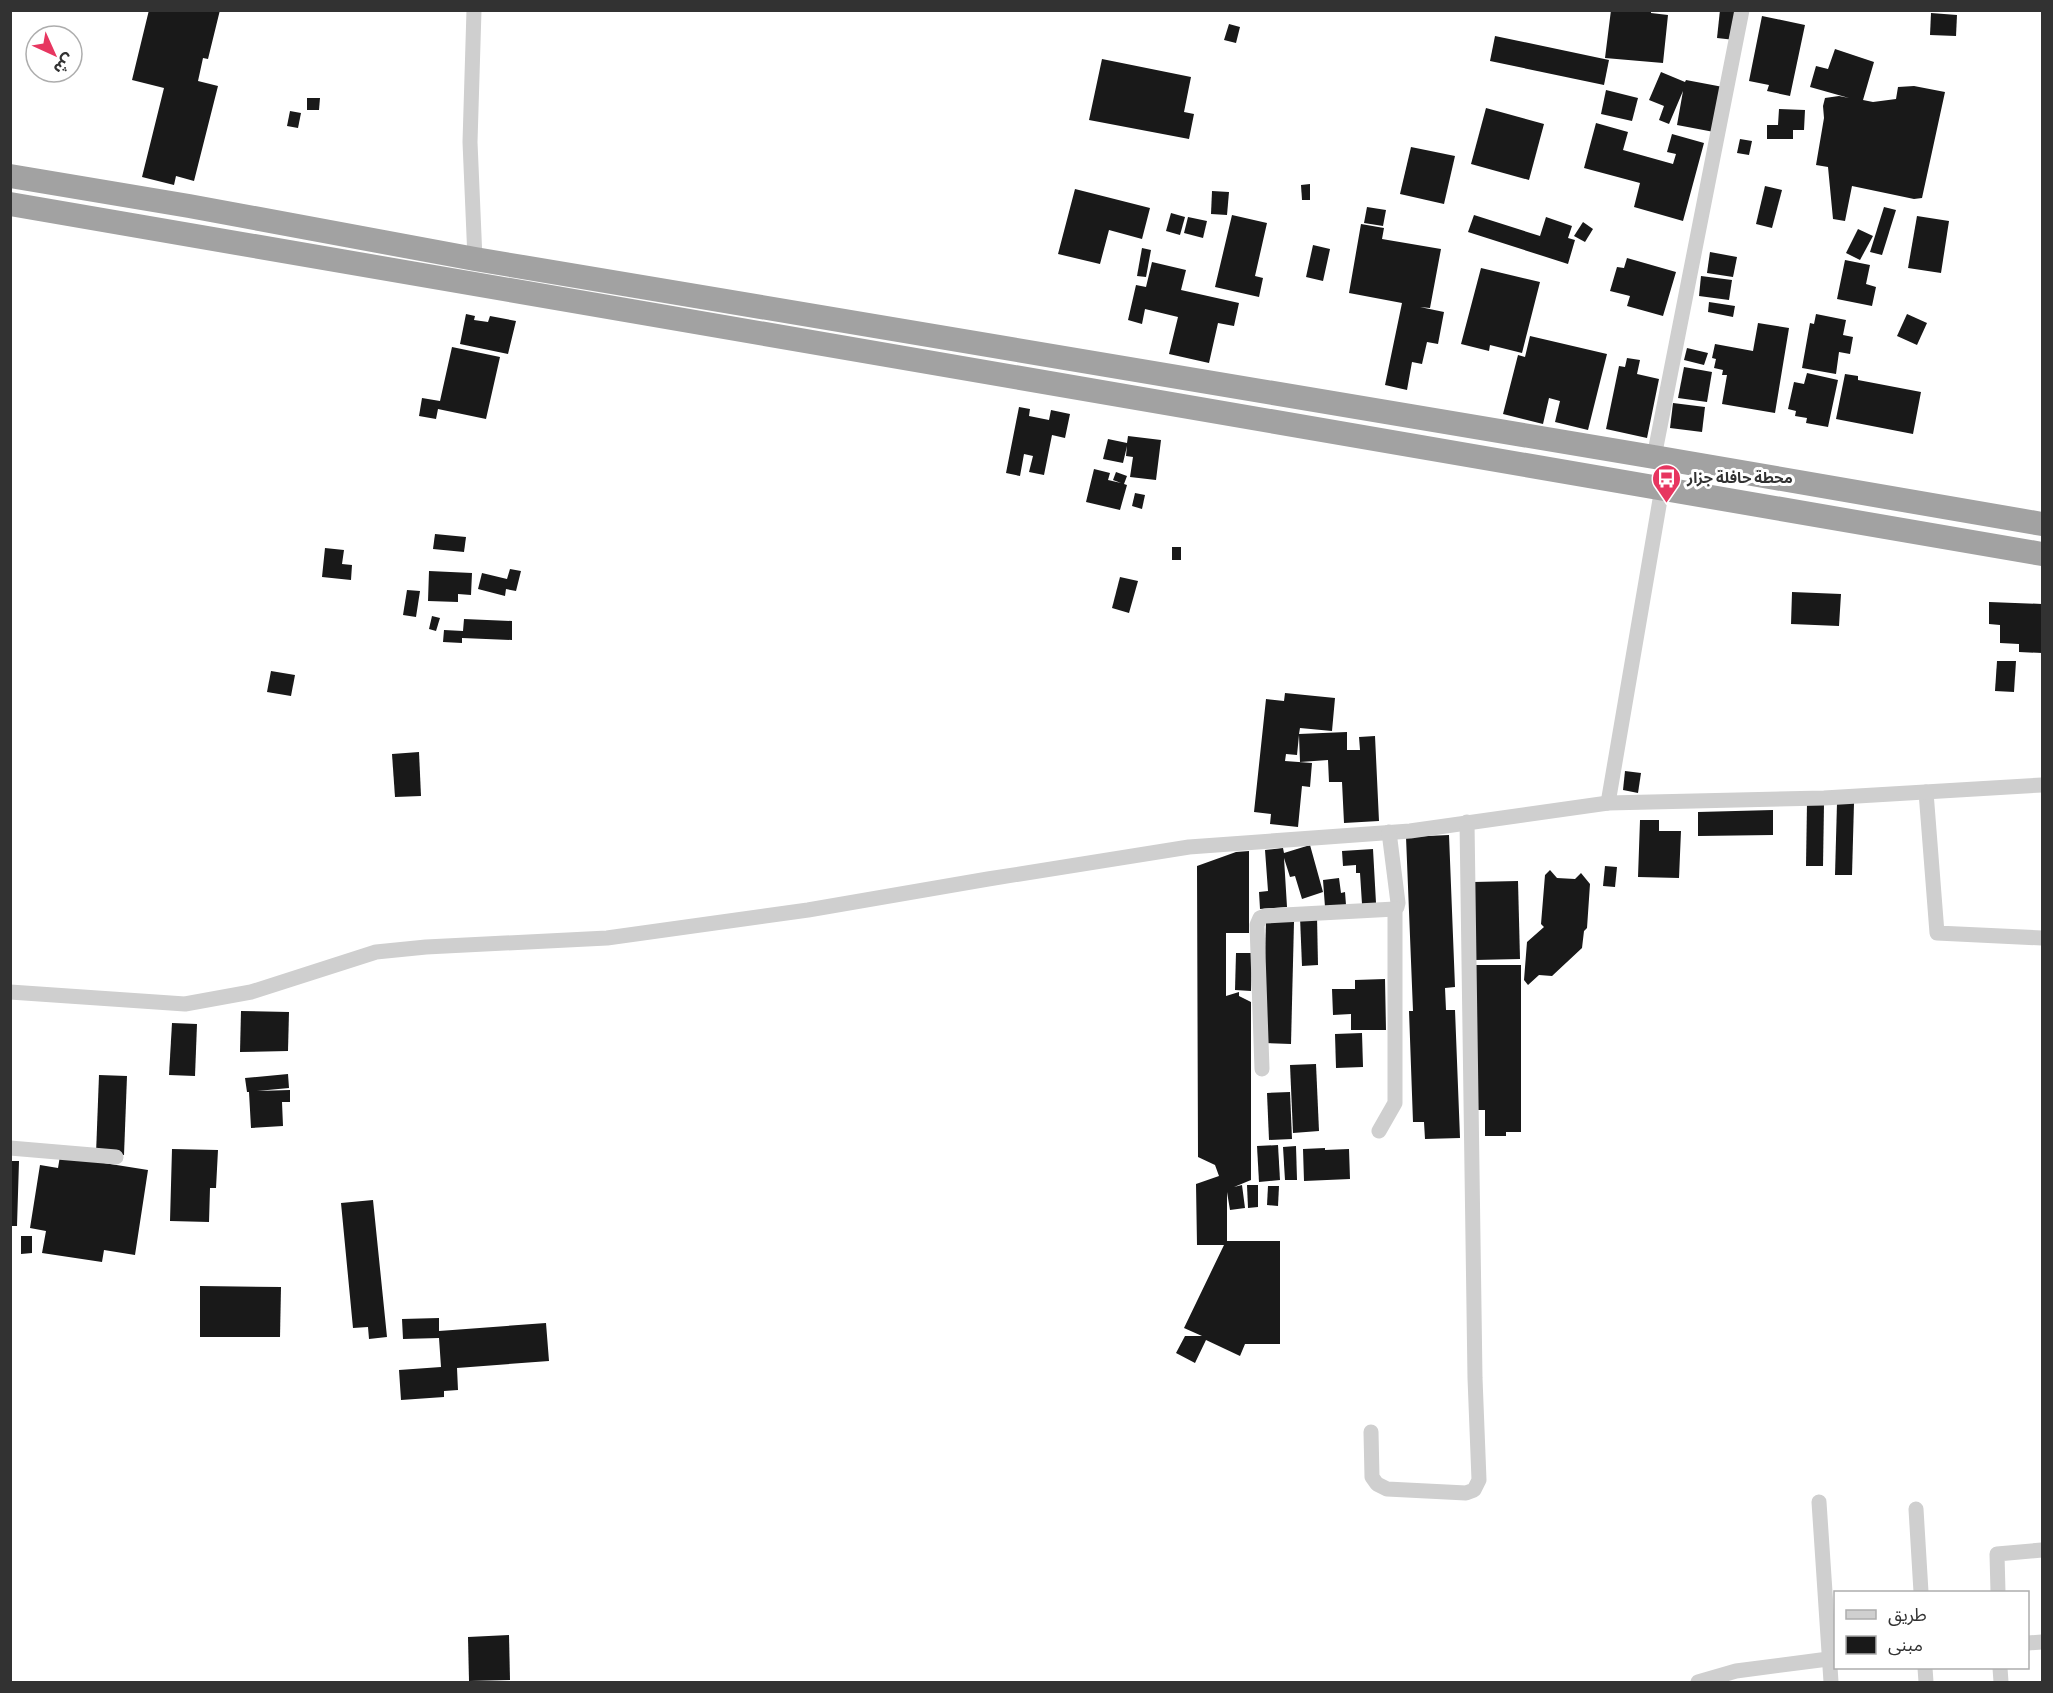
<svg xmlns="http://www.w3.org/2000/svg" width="2053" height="1693" font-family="'Source Sans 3','Noto Sans Arabic',sans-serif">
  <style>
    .building { fill: #191919 }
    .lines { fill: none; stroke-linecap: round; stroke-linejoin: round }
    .minor { stroke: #cfcfcf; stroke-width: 15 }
    .trunk { stroke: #a2a2a2; stroke-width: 24 }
    .labels { text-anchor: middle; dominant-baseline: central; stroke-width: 6; stroke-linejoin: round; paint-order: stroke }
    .poi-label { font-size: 15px; font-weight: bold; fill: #323232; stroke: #fff; text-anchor: start }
  </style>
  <rect width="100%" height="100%" fill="#fff"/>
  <g class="building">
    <polygon points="149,10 220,10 208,59 203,58 198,81 218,86 194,181 176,176 174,185 142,177 164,88 132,80"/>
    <polygon points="1611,10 1651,10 1651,13 1668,15 1663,63 1605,58"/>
    <polygon points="1720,10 1739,10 1735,40 1717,38"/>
    <polygon points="1931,13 1957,15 1956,36 1930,35"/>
    <polygon points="1762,16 1805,25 1790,96 1767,91 1769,85 1749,81"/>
    <polygon points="1229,24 1240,27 1236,43 1224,40"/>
    <polygon points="1495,36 1609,60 1604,85 1490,61"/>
    <polygon points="1835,49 1874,62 1863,100 1873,102 1896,99 1898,87 1914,86 1945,92 1922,198 1914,199 1852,186 1845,221 1833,219 1828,167 1816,165 1824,118 1823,106 1825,98 1839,96 1849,98 1810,87 1816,66 1828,69"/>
    <polygon points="1102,59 1191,77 1184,112 1194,114 1189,139 1089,120"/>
    <polygon points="1661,72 1685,82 1686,80 1723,87 1714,132 1677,125 1683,91 1669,124 1659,120 1664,106 1649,100"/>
    <polygon points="1606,90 1638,98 1632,121 1601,114"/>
    <polygon points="307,98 320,98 319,110 307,110"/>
    <polygon points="1486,108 1544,124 1529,180 1471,164"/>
    <polygon points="1779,109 1805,110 1804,130 1793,130 1793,139 1767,139 1767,125 1778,125"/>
    <polygon points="290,111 301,113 298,128 287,126"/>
    <polygon points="1596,123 1628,132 1623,150 1673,164 1676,154 1667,152 1672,134 1704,143 1683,221 1634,207 1640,183 1584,168"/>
    <polygon points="1740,139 1752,141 1749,155 1737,153"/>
    <polygon points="1411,147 1455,156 1444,204 1400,194"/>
    <polygon points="1310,184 1310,200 1302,200 1301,185"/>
    <polygon points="1765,186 1782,190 1772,228 1756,224"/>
    <polygon points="1075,189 1150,208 1142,239 1109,230 1100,264 1058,254"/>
    <polygon points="1212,191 1229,192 1227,215 1211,214"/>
    <polygon points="1367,207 1386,210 1383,226 1364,223"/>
    <polygon points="1884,207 1896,210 1882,255 1870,252"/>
    <polygon points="1171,213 1185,217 1180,235 1166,231"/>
    <polygon points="1232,215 1267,223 1255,276 1263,278 1259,297 1215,287"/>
    <polygon points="1474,215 1540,236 1546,217 1572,226 1568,238 1575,240 1568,264 1468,232"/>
    <polygon points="1917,216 1949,221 1941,273 1908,268"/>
    <polygon points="1188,217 1207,221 1203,238 1184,233"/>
    <polygon points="1583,222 1593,229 1585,242 1574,236"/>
    <polygon points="1361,224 1384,228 1382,239 1441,249 1430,308 1420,307 1444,312 1438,344 1427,342 1422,364 1412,362 1407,390 1385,385 1402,303 1349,293"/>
    <polygon points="1858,229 1873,236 1860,260 1846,253"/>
    <polygon points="1313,245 1330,249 1323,281 1306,277"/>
    <polygon points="1142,248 1151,250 1146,277 1137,276"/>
    <polygon points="1710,252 1737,257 1733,277 1707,273"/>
    <polygon points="1627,258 1676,272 1663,316 1627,306 1630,296 1610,291 1617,267 1624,268"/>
    <polygon points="1845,260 1870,265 1866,284 1876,287 1872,306 1837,299"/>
    <polygon points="1152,262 1186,270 1181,290 1239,303 1234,326 1218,323 1209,363 1169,354 1178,317 1145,309 1142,324 1128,320 1136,285 1146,287"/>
    <polygon points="1481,268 1540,282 1522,353 1490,345 1489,351 1461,344"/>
    <polygon points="1701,276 1732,280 1729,300 1699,296"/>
    <polygon points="1709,302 1735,306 1733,317 1708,312"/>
    <polygon points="466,314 475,316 474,320 488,322 490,316 516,321 508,354 460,344"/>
    <polygon points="1816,314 1846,320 1843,335 1853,337 1850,354 1839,352 1836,374 1802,368 1810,323 1814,324"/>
    <polygon points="1907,314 1927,323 1917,345 1897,336"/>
    <polygon points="1758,323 1789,328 1775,413 1722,404 1727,375 1722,375 1723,370 1714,368 1716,359 1712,358 1715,344 1753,351"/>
    <polygon points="1530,336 1607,354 1588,430 1555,422 1560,401 1549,398 1543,424 1503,414 1518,355 1525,357"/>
    <polygon points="452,347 500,357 486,419 438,409 436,419 419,416 422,398 440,401"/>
    <polygon points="1687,348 1708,353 1704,365 1684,360"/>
    <polygon points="1627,358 1640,360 1637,374 1659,379 1647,438 1606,429 1619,366 1625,367"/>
    <polygon points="1684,367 1712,372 1707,402 1678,398"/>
    <polygon points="1807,373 1838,380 1828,427 1806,423 1807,418 1795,416 1796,411 1788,409 1794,382 1804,384"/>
    <polygon points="1845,374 1858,376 1858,380 1921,392 1913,434 1836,419"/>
    <polygon points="1673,403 1705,407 1702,432 1670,428"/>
    <polygon points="1019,407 1030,409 1029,416 1049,420 1051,410 1070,414 1065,438 1052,435 1044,475 1029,472 1033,456 1024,454 1020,476 1006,473"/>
    <polygon points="1128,436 1161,440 1156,480 1130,477 1133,457 1126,456 1127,446 1123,463 1103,459 1108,439 1127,443"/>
    <polygon points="1094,469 1110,473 1108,480 1121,483 1113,480 1116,472 1127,476 1124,484 1127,485 1120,510 1086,502"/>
    <polygon points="1135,493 1145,495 1142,509 1132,506"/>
    <polygon points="435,534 466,537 464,552 433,549"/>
    <rect x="1172" y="547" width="9" height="13"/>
    <polygon points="325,548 344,550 342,564 352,565 351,580 322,577"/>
    <polygon points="510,569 521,571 516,591 506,589 505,596 478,589 482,573 507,579"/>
    <polygon points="429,571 472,573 471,595 458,594 458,602 428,601"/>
    <polygon points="1120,577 1138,581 1129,613 1112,608"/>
    <polygon points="407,590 420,591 416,617 403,615"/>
    <polygon points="1792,592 1841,594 1839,626 1791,624"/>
    <polygon points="1989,602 2042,604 2042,653 2019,652 2019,644 2000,643 2000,625 1989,624"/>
    <polygon points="432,616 440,618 436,631 429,629"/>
    <polygon points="464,619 512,621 512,640 462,638 462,643 443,642 444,630 463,631"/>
    <polygon points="1997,661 2016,661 2014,692 1995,691"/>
    <polygon points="271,671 295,675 291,696 267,692"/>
    <polygon points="1285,693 1335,698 1332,731 1300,728 1299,734 1347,732 1347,750 1360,750 1359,737 1375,736 1379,821 1344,823 1342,782 1329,782 1328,760 1300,762 1299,735 1297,755 1286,754 1285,761 1312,763 1310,787 1302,786 1298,827 1270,824 1271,814 1254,812 1266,699 1284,701"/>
    <polygon points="419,752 421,796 395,797 392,754"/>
    <polygon points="1625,771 1641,773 1638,793 1623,790"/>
    <polygon points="1807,803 1824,804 1823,866 1806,866"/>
    <polygon points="1837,803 1854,803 1852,875 1835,875"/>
    <polygon points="1773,810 1773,835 1698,836 1698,812"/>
    <polygon points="1640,820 1659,820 1659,831 1681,831 1679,878 1638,877"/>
    <polygon points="1449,835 1455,987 1445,988 1446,1010 1455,1010 1460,1138 1425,1139 1424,1122 1413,1122 1409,1011 1413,1011 1406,837"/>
    <polygon points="1310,845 1323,892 1302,899 1295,876 1290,877 1284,858 1287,907 1260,909 1259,892 1268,891 1265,850 1283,848 1284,853"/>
    <polygon points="1373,849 1376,903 1362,904 1360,873 1356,873 1356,865 1343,866 1342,851"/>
    <polygon points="1249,851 1249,933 1226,933 1226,996 1239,992 1239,996 1251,1002 1251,1180 1234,1187 1242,1185 1245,1208 1230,1210 1227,1192 1227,1241 1280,1241 1280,1344 1245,1344 1240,1356 1206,1340 1195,1363 1176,1353 1185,1336 1202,1336 1184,1328 1224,1245 1197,1245 1196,1184 1219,1176 1215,1165 1198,1157 1197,866 1236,852"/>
    <polygon points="1605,866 1617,867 1615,887 1603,886"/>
    <polygon points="1550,870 1557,878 1575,879 1581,873 1590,884 1587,928 1584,931 1582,948 1552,976 1539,975 1528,985 1524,980 1527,942 1544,927 1541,924 1545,875"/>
    <polygon points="1339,878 1341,893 1345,892 1346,905 1325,907 1323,880"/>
    <polygon points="1518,881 1520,959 1475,960 1473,882"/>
    <polygon points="1317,916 1318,965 1302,966 1300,917"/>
    <polygon points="1266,921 1294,922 1291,1044 1263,1043"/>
    <polygon points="1236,953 1252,953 1251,991 1235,990"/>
    <polygon points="1472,965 1521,965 1521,1132 1506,1132 1506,1136 1485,1136 1485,1110 1472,1110"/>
    <polygon points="1385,979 1386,1030 1351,1030 1351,1014 1333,1015 1332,989 1355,989 1355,980"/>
    <polygon points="241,1011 289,1012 288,1051 240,1052"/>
    <polygon points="172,1023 197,1024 195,1076 169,1075"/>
    <polygon points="1362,1033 1363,1067 1336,1068 1335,1034"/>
    <polygon points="1316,1064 1319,1131 1293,1133 1290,1065"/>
    <polygon points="288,1074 289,1088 257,1091 290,1090 290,1102 282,1102 283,1126 251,1128 249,1092 247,1092 245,1078"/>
    <polygon points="99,1075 127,1076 124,1155 96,1154"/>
    <polygon points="1290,1092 1292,1139 1269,1140 1267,1093"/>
    <polygon points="1278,1145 1280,1180 1259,1182 1257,1146"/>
    <polygon points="1296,1146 1297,1180 1285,1180 1283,1147"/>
    <polygon points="1325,1148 1325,1150 1349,1149 1350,1179 1304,1181 1303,1149"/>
    <polygon points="172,1149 218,1150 216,1188 210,1188 209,1222 170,1221"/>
    <polygon points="60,1156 148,1170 135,1255 104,1250 102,1262 42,1253 46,1231 30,1228 40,1165 58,1168"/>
    <polygon points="10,1161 19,1161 17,1226 10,1226"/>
    <polygon points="1247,1185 1258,1185 1258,1207 1248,1208"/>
    <polygon points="1268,1186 1279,1186 1278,1206 1267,1205"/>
    <polygon points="373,1200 387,1337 369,1339 368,1327 353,1328 341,1203"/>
    <polygon points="21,1236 32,1236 32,1253 21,1254"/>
    <polygon points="200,1286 281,1287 280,1337 200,1337"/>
    <polygon points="439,1318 439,1331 546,1323 549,1361 457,1368 458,1390 444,1391 444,1397 401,1400 399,1370 441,1367 439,1338 403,1339 402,1319"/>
    <polygon points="509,1635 510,1680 469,1681 468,1637"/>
  </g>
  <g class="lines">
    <g class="minor">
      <polyline points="474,10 470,142 475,259"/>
      <polyline points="1654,457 1742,10"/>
      <polyline points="1926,792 1937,933 2042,938"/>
      <polyline points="1608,803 1662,488"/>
      <polyline points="10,992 185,1004 251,992 376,952 426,947 607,938 808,910 988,879 1189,847 1410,831 1608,803 1824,798 2042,785"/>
      <polyline points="1262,1069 1257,925 1260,918 1265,916 1395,909 1397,907 1398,903 1389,832"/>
      <polyline points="1379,1131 1395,1103 1395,909"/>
      <polyline points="10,1148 116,1157"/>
      <polyline points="1371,1432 1372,1477 1377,1484 1387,1489 1466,1493 1474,1490 1479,1480 1475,1378 1467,822"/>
      <polyline points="1819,1502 1831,1682"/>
      <polyline points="1916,1509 1921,1592"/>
      <polyline points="1998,1592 1997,1554 2042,1550"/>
      <polyline points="2028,1643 2042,1642"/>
      <polyline points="1925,1668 1926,1682"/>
      <polyline points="2000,1668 2001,1682"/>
      <polyline points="1698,1682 1736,1671 1836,1658"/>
    </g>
    <g class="trunk">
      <polyline points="10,176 189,206 475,259 1654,457 2042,524"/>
      <polyline points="10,204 2042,554"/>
    </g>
  </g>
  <defs>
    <symbol id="bus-pin" viewBox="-11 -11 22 30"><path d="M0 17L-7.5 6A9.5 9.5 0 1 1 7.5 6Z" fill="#e73660" stroke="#fff"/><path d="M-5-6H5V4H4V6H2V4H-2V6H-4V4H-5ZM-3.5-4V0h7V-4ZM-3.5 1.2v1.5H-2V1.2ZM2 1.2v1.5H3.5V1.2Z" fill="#fff"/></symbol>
  </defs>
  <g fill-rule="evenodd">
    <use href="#bus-pin" x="1650" y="462" width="33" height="45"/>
  </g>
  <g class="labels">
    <g class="poi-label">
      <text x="1687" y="478">محطة حافلة جزار</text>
    </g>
  </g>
  <rect width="2053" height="1693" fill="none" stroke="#323232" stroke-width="24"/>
  <rect x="1834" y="1591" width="195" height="78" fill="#ffffff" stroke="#adadad" stroke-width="1.5"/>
  <rect x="1846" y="1610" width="30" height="9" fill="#cfcfcf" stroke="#adadad" stroke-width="1.5"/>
  <text x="1888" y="1621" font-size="18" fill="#323232">طريق</text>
  <rect x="1846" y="1636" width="30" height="18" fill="#191919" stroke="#adadad" stroke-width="1.5"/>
  <text x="1888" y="1651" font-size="18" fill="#323232">مبنى</text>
  <g transform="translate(54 54) rotate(135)"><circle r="28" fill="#ffffff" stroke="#adadad" stroke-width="1.5"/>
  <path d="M0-4.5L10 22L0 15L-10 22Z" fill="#e73660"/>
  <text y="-9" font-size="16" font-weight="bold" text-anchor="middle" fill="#323232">ش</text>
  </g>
</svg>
